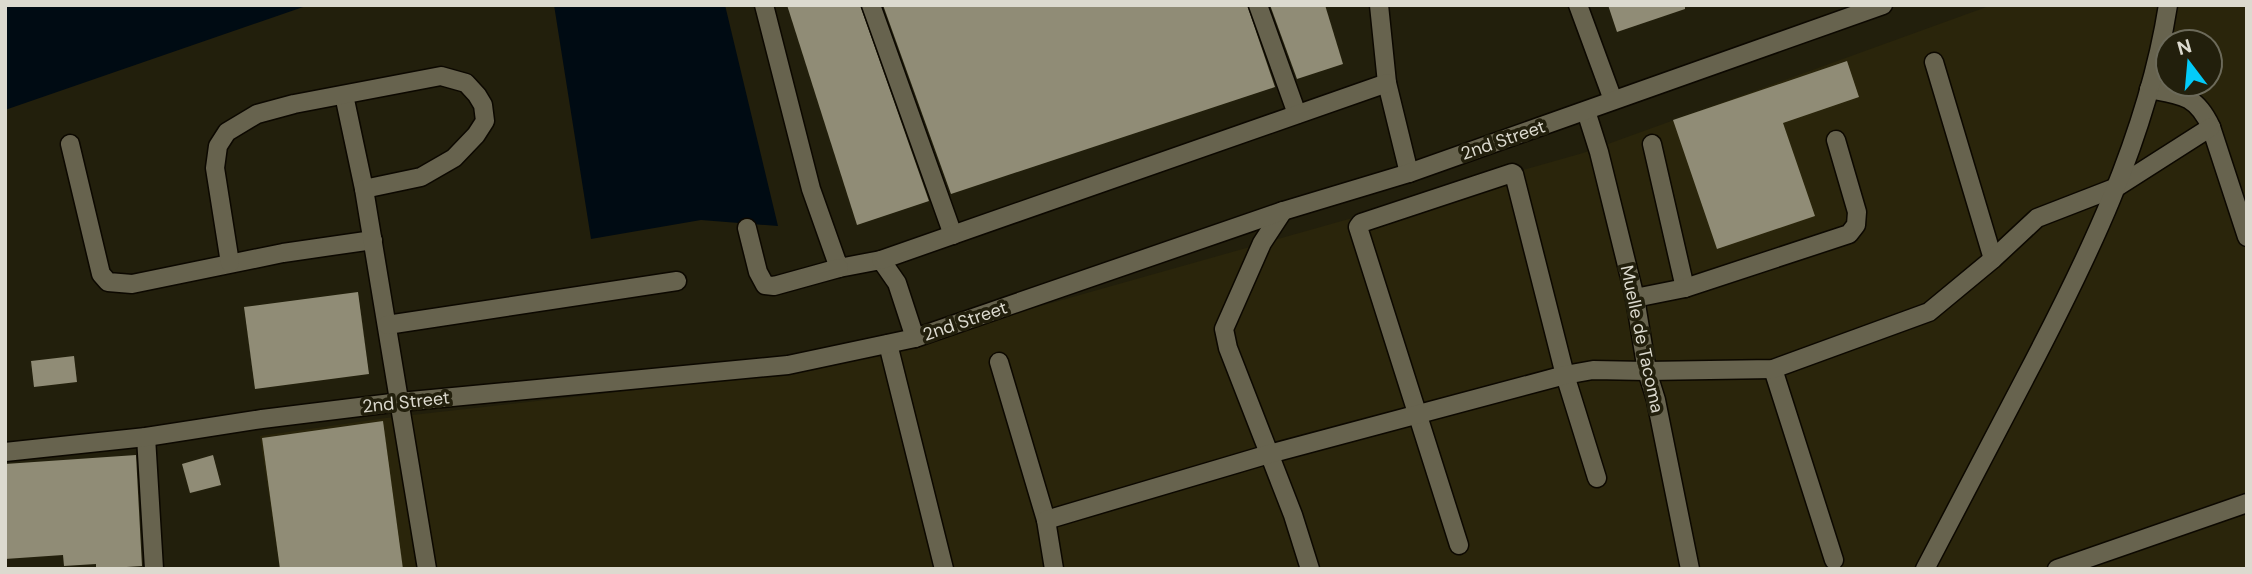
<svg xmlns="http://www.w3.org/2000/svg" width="2252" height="574" font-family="'DM Sans',sans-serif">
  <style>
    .built { fill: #2a250b; fill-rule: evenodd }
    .water { fill: #000b13 }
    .building { fill: #908c76 }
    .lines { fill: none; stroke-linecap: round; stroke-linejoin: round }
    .minor-casing { stroke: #0c0800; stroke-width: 21 }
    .minor { stroke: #67634e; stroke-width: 18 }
    .labels { text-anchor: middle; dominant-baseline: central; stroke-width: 7; stroke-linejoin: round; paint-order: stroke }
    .street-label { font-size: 18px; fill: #dcdacf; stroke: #221f0c }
  </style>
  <rect width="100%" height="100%" fill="#221f0c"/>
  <path class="built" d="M1992,5H2247V569H280L260,436L386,418L814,370L1583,153ZM2168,42H2210V84H2168Z"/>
  <g class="water">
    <polygon points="5,5 309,5 5,110"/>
    <polygon points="554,5 725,5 778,226 701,220 591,239"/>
  </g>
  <g class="building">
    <polygon points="787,5 860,5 929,201 857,225"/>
    <polygon points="883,5 1247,5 1275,87 951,194"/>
    <polygon points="1270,5 1325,5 1343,64 1297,79"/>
    <polygon points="1608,5 1685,5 1685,9 1617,32"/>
    <polygon points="1847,61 1859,97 1783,123 1815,216 1717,249 1673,120"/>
    <polygon points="358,292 369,374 255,389 244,307"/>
    <polygon points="74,356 77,382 34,387 31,361"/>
    <polygon points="383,421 403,569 280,569 262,438"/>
    <polygon points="136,455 142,566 96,569 96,564 64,566 63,555 5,559 5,464"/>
    <polygon points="213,455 221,485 190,493 182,464"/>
  </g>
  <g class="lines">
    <defs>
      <g id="minor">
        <polyline points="764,5 811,189 839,268 881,260 897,283 915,338"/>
        <polyline points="871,5 953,235"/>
        <polyline points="1258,5 1297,114"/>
        <polyline points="1379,5 1387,83 1409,173"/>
        <polyline points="1578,5 1613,100"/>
        <polyline points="1934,62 1993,259"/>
        <path d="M2149,89C2182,95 2196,95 2211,127L2247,237"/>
        <polyline points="344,95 364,189"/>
        <polyline points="1586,111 1599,152 1635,298 1647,371 1656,400 1690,569"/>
        <polyline points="70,144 101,274 108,282 132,284 283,253 373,240"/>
        <polyline points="1652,144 1685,288"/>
        <polyline points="1283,211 1262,243 1224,329 1228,348 1293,515 1310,569"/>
        <polyline points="747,228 758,272 765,285 774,286 839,268"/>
        <polyline points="881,260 1387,83"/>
        <polyline points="230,263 215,168 218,146 227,132 257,114 294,104 441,76 466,83 477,95 483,105 485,121 476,135 454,158 421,177 364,189 427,569"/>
        <polyline points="1635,298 1685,288 1849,234 1856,225 1857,212 1836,140"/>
        <polyline points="387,325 677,281"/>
        <polyline points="888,344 944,569"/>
        <polyline points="999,362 1046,520"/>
        <polyline points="1773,369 1834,560"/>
        <polyline points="146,437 154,569"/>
        <polyline points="5,452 146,437 262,419 400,402 788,365 915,338 1283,211 1409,173 1883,5"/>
        <polyline points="1459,545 1358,227 1361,223 1512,173 1514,174 1565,375 1597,478"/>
        <polyline points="1054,569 1046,520 1269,454 1565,375 1593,370 1647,371 1773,369 1929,312 1993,259 2037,218 2117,187 2211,127"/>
        <path d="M1925,569C1958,506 1991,443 2024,380C2086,262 2147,139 2168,5"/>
        <polyline points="2057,569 2247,503"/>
      </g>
    </defs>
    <use href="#minor" class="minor-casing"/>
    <use href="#minor" class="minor"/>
  </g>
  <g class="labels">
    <g class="street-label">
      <text transform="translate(1503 140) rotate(-19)">2nd Street</text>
      <text transform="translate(965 321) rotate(-19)">2nd Street</text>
      <text transform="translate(1642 339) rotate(78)">Muelle de Tacoma</text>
      <text transform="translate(406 402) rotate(-6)">2nd Street</text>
    </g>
  </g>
  <rect width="2252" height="574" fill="none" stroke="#dcdacf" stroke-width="14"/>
  <g transform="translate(2189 63) rotate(344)"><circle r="33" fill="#221f0c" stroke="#6c6a5a" stroke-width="2"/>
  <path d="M0-5L12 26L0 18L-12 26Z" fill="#03cbf9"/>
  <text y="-10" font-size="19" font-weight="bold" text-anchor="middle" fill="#dcdacf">N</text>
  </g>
</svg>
